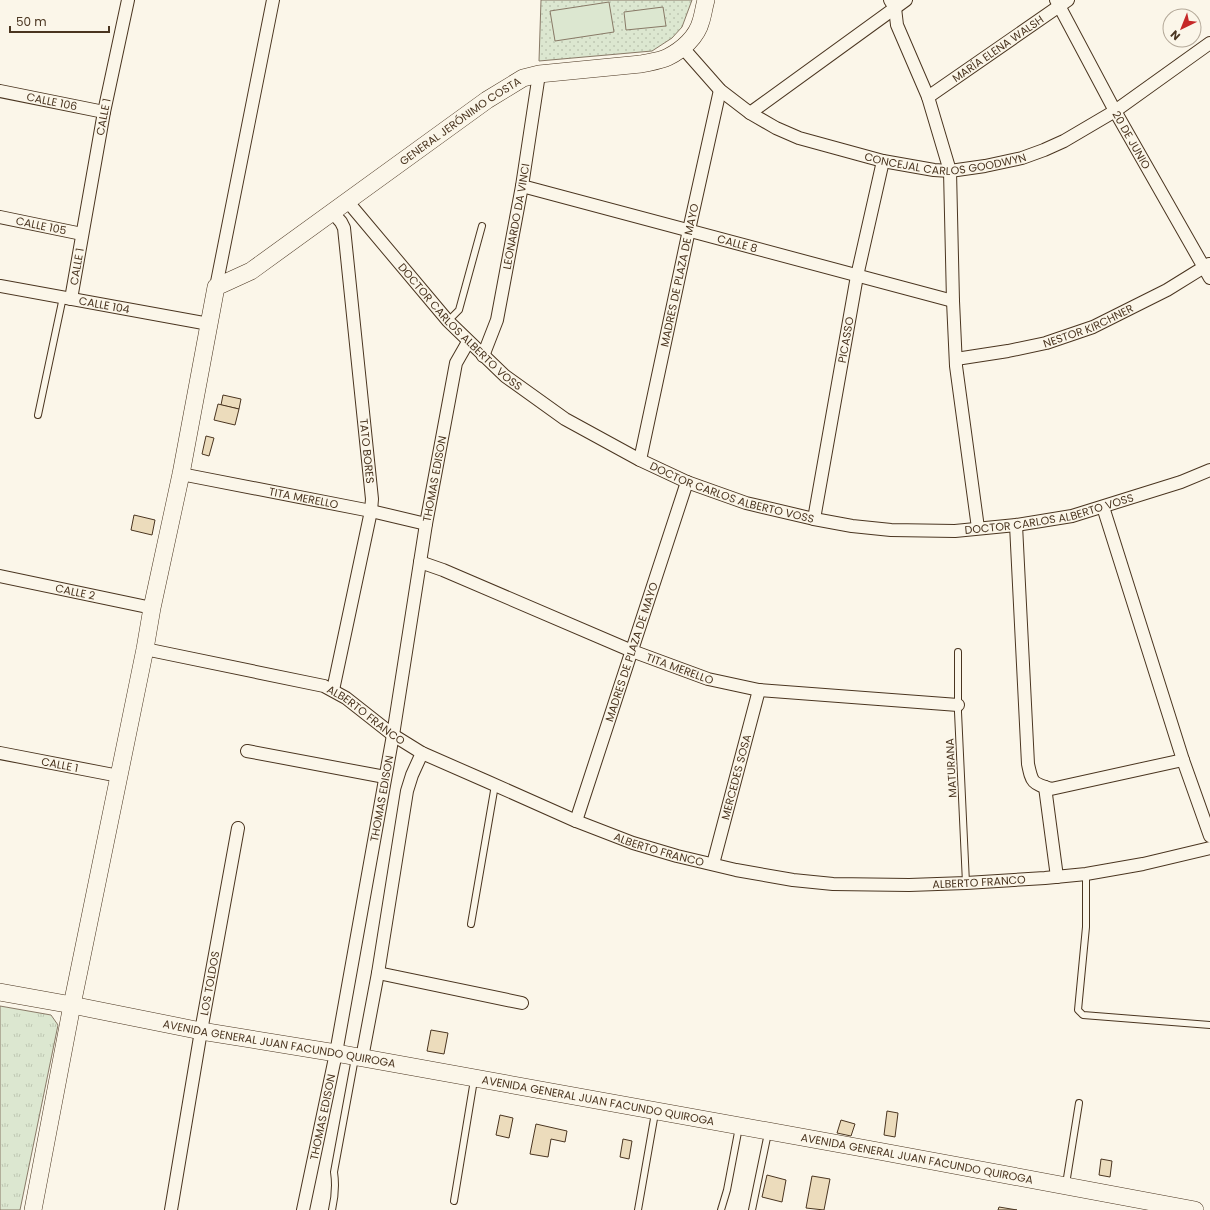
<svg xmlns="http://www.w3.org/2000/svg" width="1210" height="1210" font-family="Poppins,sans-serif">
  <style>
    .grass { fill: url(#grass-tufts); stroke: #887966 }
    .park { fill: url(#park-dots); stroke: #887966 }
    .garden { fill: #dce7d0; stroke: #887966 }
    .building { fill: #ecdcbc; stroke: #4a3520 }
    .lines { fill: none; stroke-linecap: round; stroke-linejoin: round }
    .lane-casing { stroke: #4a3520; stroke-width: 8 }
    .street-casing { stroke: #4a3520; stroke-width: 14 }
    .secondary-casing { stroke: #4a3520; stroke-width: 18 }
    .lane { stroke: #fbf6e9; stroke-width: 6 }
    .street { stroke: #fbf6e9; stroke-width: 12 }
    .secondary { stroke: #fbf6e9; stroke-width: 17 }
    .labels { text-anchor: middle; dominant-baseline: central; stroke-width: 3; stroke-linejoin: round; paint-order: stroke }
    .street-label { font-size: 11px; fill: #4a3520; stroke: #fbf6e9 }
  </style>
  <defs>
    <pattern id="grass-tufts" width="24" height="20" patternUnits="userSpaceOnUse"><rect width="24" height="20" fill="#dce7d0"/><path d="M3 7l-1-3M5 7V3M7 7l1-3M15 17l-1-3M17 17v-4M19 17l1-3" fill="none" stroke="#bec7b2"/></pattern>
    <pattern id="park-dots" width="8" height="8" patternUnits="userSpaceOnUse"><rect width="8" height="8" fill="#dce7d0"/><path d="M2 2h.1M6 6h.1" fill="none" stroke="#bec7b2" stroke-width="1.8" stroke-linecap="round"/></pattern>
  </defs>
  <rect width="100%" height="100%" fill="#fbf6e9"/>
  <polygon class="grass" points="0,1006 51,1015 58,1025 20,1210 0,1210"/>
  <polygon class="park" points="541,0 692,0 682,27 672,38 652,51 539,61"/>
  <g class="garden">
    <polygon points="609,2 614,32 555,41 550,11"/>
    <polygon points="663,7 666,26 626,30 624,12"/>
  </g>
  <g class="building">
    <polygon points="223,395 241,399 239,409 221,405"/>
    <polygon points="218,404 239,409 235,425 214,420"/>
    <polygon points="206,436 214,438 209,456 202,454"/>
    <polygon points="134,515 155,520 152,535 131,530"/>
    <polygon points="431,1030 448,1033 444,1054 427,1051"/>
    <polygon points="887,1111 898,1113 895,1137 884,1135"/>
    <polygon points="500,1115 513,1118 509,1138 496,1135"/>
    <polygon points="841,1120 855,1124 851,1136 837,1133"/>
    <polygon points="536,1124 567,1131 565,1142 551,1139 548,1157 530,1154"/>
    <polygon points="623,1139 632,1141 629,1159 620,1157"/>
    <polygon points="1101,1159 1112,1161 1110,1177 1099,1175"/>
    <polygon points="767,1175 786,1180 782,1202 762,1197"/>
    <polygon points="812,1176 830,1179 824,1210 806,1208"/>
    <polygon points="999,1207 1017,1210 998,1210"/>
  </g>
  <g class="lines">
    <defs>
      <g id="lane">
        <polyline points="448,321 459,310 482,226"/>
        <polyline points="38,415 63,297"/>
        <polyline points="958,652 958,712 966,883"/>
        <polyline points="1086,874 1086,927 1078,1010 1083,1015 1210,1025"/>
        <polyline points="471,924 495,785"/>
        <polyline points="1066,1184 1079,1103"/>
        <polyline points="454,1201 474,1080"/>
        <path d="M332,1210C335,1197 336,1185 334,1172L355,1058"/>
        <polyline points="638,1210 655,1113"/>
        <polyline points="721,1210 727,1190 739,1127"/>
        <polyline points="752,1210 768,1133"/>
      </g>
      <g id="street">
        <polyline points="890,0 895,8 897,25 928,97 950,171 953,301 956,366 978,528"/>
        <path id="s1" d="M1056,0L1115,111L1210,278"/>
        <path id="s2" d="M683,48L720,90L750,113L776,128L799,138L883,161L934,170L950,171L985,166L1022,158L1044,150L1064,141L1115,111L1210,43"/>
        <path id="s3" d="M0,91L104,112"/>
        <path id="s4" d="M928,97L1068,0"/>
        <polyline points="750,113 906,0"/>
        <path id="s5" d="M522,186L953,301"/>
        <path id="s6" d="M348,202L448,321L505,376L565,419L640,460L687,482L746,503L814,519L852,526L891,530L955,531L1016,525L1072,516L1181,482L1210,470"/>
        <path id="s7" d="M333,213L341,222L344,228L372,499L371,511L333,690"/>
        <path id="s8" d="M0,217L82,234"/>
        <path id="s9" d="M0,286L209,324"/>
        <polyline points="216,287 273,0"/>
        <path id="s10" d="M71,299L104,112L128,0"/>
        <path id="s11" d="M483,356L497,320L522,186L539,74"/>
        <path id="s12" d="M956,359L1008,351L1046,343L1093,327L1167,290L1209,264"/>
        <path id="s13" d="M640,460L689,230L720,90"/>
        <path id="s14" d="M181,474L371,511L426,524"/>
        <polyline points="1103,507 1183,760 1210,836"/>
        <path id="s15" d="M814,519L857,276L883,161"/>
        <path d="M1016,525L1028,764C1032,783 1032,783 1051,789L1183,760"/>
        <path id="s16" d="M420,562L443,570L632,651L708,679L759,690L958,705"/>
        <path id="s17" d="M0,576L152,608"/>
        <path id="s18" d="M145,649L324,686L346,698L393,735L422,753L486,781L576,821L633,843L677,856L736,870L793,880L833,884L909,885L966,883L1045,878L1086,874L1143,864L1210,848"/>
        <polyline points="247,751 385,777"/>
        <path id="s19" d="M0,753L119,776"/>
        <polyline points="1045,787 1057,877"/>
        <path id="s20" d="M576,821L687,482"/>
        <path id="s21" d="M713,864L759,690"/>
        <polyline points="378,973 522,1003"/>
        <polyline points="362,1058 378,973 407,791 412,775 422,753"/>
        <path id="s22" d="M171,1210L201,1031L238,828"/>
        <path id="s23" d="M303,1210L336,1053L393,735L426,524L456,363L468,342"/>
      </g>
      <g id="secondary">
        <path id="s24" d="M0,992L72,1005L201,1031L336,1053L873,1150L1195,1210"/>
        <path id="s25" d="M33,1210L72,1005L145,649L152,608L181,474L216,287L251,271L487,100L523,78L539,74L641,64C650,62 660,61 668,57C682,50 697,37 701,21C703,15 704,7 706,0"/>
      </g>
    </defs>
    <use href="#lane" class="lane-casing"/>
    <use href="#street" class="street-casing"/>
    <use href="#secondary" class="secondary-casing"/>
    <use href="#lane" class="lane"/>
    <use href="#street" class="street"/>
    <use href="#secondary" class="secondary"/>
  </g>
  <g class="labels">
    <g class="street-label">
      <text stroke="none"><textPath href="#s4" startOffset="85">MARÍA ELENA WALSH</textPath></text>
      <text stroke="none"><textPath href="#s3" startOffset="53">CALLE 106</textPath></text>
      <text stroke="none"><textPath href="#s10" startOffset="185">CALLE 1</textPath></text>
      <text stroke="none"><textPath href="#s25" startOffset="1237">GENERAL JERÓNIMO COSTA</textPath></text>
      <text stroke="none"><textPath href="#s1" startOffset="159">20 DE JUNIO</textPath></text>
      <text stroke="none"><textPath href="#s2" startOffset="299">CONCEJAL CARLOS GOODWYN</textPath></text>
      <text stroke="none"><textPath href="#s11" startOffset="144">LEONARDO DA VINCI</textPath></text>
      <text stroke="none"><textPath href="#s8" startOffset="42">CALLE 105</textPath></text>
      <text stroke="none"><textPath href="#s5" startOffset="223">CALLE 8</textPath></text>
      <text stroke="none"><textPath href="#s10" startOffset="33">CALLE 1</textPath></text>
      <text stroke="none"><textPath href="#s13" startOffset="189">MADRES DE PLAZA DE MAYO</textPath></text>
      <text stroke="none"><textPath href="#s9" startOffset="106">CALLE 104</textPath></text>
      <text stroke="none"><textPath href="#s12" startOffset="137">NESTOR KIRCHNER</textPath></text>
      <text stroke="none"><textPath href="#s6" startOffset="168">DOCTOR CARLOS ALBERTO VOSS</textPath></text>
      <text stroke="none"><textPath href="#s15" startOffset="182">PICASSO</textPath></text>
      <text stroke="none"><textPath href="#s7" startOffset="243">TATO BORES</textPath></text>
      <text stroke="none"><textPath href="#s23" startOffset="743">THOMAS EDISON</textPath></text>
      <text stroke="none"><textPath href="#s6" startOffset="492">DOCTOR CARLOS ALBERTO VOSS</textPath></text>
      <text stroke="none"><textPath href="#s14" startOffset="125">TITA MERELLO</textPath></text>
      <text stroke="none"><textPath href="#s6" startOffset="816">DOCTOR CARLOS ALBERTO VOSS</textPath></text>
      <text stroke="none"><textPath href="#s17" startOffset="77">CALLE 2</textPath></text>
      <text stroke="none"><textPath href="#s20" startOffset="178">MADRES DE PLAZA DE MAYO</textPath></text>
      <text stroke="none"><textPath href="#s16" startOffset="281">TITA MERELLO</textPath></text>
      <text stroke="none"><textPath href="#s18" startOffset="234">ALBERTO FRANCO</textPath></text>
      <text stroke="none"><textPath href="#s19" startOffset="61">CALLE 1</textPath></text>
      <text transform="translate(951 768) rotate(-93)">MATURANA</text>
      <text stroke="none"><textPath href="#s21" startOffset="90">MERCEDES SOSA</textPath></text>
      <text stroke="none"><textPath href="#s23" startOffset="419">THOMAS EDISON</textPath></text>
      <text stroke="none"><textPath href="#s18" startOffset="558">ALBERTO FRANCO</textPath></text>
      <text stroke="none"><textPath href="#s18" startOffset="882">ALBERTO FRANCO</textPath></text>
      <text stroke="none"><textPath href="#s22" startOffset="230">LOS TOLDOS</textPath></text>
      <text stroke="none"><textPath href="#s24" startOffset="284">AVENIDA GENERAL JUAN FACUNDO QUIROGA</textPath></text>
      <text stroke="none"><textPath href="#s24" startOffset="608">AVENIDA GENERAL JUAN FACUNDO QUIROGA</textPath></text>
      <text stroke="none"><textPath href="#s23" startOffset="95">THOMAS EDISON</textPath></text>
      <text stroke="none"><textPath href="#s24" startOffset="932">AVENIDA GENERAL JUAN FACUNDO QUIROGA</textPath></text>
    </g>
  </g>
  <g transform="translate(1182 28) rotate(223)"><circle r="19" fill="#fbf6e9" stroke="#b4a999"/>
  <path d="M0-3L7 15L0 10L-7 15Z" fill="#c62828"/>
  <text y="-6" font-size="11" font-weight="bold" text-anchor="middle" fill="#4a3520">N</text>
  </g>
  <path d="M10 26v6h99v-6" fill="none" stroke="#4a3520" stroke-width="2"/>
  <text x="16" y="26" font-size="12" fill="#4a3520" stroke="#fbf6e9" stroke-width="3" paint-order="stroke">50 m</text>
</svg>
